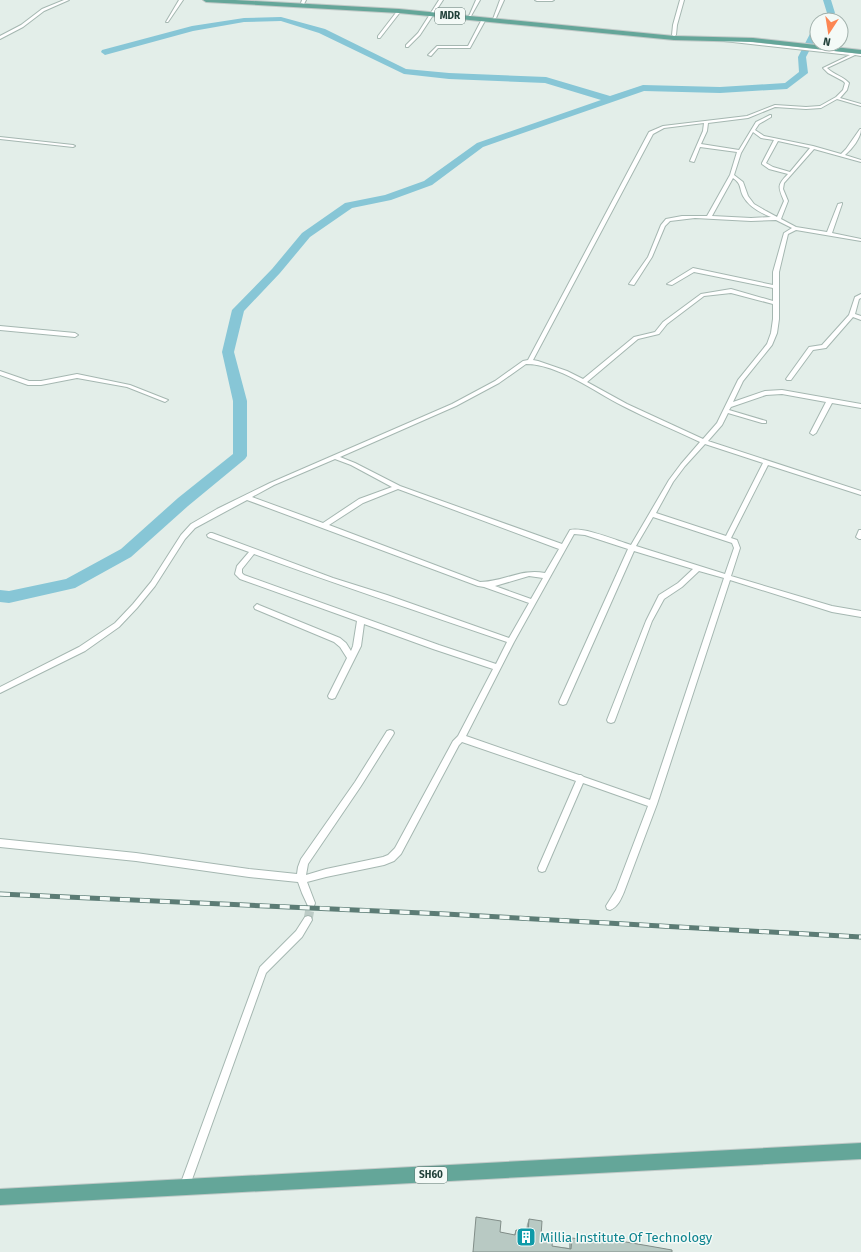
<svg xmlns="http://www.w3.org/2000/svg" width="861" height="1252" font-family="'Fira Sans',sans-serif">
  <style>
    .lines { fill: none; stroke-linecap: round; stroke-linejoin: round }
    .river { fill: #87c6d6; fill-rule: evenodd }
    .minor-tunnel { stroke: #bccbc6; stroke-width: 9; stroke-dasharray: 9 4.5; stroke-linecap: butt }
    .minor-casing { stroke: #a5b7b1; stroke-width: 2 }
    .primary-casing { stroke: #c1cac8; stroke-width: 2 }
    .minor { fill: #fff; fill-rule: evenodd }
    .primary { fill: #64a699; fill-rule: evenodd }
    .rail-casing { stroke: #5c7c75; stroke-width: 5 }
    .rail { stroke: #f4faf7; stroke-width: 3.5; stroke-dasharray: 10; stroke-linecap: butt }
    .wall { fill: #9eada8 }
    .building { fill: #b8c9c3; stroke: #818d88 }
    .labels { text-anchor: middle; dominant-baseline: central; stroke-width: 3; stroke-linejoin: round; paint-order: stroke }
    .shield { fill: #f4faf7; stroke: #607873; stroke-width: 1 }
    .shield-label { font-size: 10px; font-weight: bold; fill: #21413a }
    .near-culture-label { font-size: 13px; fill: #0d838f; stroke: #f4faf7; text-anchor: start }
  </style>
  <rect width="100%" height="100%" fill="#e3eee9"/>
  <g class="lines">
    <g class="river">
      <polygon points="823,0 831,0 835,13 829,20 821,20 827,13"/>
      <polygon points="281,17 325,29 406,69 449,73 546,77 610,96 643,85 720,87 785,83 799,72 798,57 813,28 817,25 817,36 806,57 808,73 787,89 720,93 644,91 483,147 432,185 391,200 352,208 310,237 280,273 244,311 234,352 247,401 247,456 245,459 188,506 131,557 75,588 9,603 0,602 0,590 9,591 66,579 121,549 178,498 233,454 233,401 222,352 232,310 272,269 302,233 345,203 385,195 424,181 477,143 601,100 545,83 449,79 404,74 319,33 281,21 244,22 193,31 105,55 101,52 102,50 192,26 244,18"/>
    </g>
    <polyline class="minor-tunnel" points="308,920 311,903"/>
    <defs>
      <g id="minor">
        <polygon points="64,0 69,0 44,11 23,27 0,39 0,36 21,25 42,9"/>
        <polygon points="179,0 183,0 168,22 166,22"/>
        <polygon points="302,0 306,0 304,4 301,3"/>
        <polygon points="439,0 443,0 420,35 408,47 406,47 406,45 418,33"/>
        <polygon points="476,0 480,0 471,16 469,16"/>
        <polygon points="500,0 504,0 496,18 493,19"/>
        <polygon points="535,0 554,0 552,1 537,1"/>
        <polygon points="680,0 684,0 677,25 676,35 674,36 672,35 673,25"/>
        <polygon points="398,10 401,11 380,38 378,38 378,36"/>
        <polygon points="484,18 486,19 470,48 438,48 431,56 428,55 437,46 468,46 482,19"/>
        <path d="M723,39L861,54V56L855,55L827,68C834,75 843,76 849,83L847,90L840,98L861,104V106L837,99L821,108L806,109L775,107L748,118L708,123L707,131L701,144L739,150L756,122L770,115H771V117L759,124L755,130L764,136L813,146L841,154L846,149L860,129H861C861,138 852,149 845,155L861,160V162L814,149L784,183L783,189L788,201L781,219L796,227L827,232L838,204L842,203V204L832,233L861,239V241L796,230L788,234L779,272V319L777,333L772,345L743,381L733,402L765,391L782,390L861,404V408L832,403L816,433L813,435L810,433L826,402L782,394L766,395L731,407L729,410L766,421V423H762L728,413L722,425L708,441L861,491V495L768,465L731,538L737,540L740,548L731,576L832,606L861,611V617L832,612L730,580L657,804L624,892C621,899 618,907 610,910L607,909L606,906L616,890L648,806L583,783L545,871L542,872L539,871L538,868L576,781L462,742L459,745L401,854L394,861L384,865L326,877L307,882L315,903L314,906L311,907L308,906L302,893L298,882L249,877L136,861L0,847V839L136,853L249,869L297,874L298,867L301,859L355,782L387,731L390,730L393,731L394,733L393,735L361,786L308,864L306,875L326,869L383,857L388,855L395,848L453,741L458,736L493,669L433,649L364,624L361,646L335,698L332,699L329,698L328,696L347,658L340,647L334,642L255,609L254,607L257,604L259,605L340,638L346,643L351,651L353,646L357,621L240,579L235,574L237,566L249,552L208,537L207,535L210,533H212L333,578L387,595L509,638L529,603L484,587L478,586L247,500L195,528L185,539L155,586L137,608L119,627L85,651L0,693V687L79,647L115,623L133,604L151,582L181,535L191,524L217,509L270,483L452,404L495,381L523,361L528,360L649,132L663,126L747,116L775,105L806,107L820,106L836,97L843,90L845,83L843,81L828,73L823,68L850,55L724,41H723ZM704,123L703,131L690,161L694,162L700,147L737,152L730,175L707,216H682L666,219L661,225L648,257L629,284L634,285L652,257L665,226L670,221L695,218L751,221L776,220L792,228L784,233L773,272V285L693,268L667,284L672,285L694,272L773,288V301L731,289L701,294L663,322L655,332L634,337L583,379L567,371L538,361L533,360L653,134L664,128ZM753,132L761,138L774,140L762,163V164L769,169L788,174C777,185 778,187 784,201L777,217L766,211L754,204L748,196L743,182L734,175L741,153ZM778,141L810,148L790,172L773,167L766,163ZM733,178C742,184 739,188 743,196C749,207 761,213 771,217L751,218L712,216ZM731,293L773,304V319L771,333L767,344L738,380L717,423L703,439L627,404L587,382L638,339L659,334L667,324L704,296ZM526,364C558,364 595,392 623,406C648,419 675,430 700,442L681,464L669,480L631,545C615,540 585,527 570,530L562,544L400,486L355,463L340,457L456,406L499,383ZM705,444L763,463L726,536L656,513L673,482L685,466ZM335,459L351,465L392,487L359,499L323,523L252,497L274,485ZM398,489L559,549L545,573C521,568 504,582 480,582L329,525L363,503ZM653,517L732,543L734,548L725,574L636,546ZM574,534L585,535L628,549L559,702L560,704L563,705L566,704L567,702L634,551L693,569L678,583L659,595L646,621L607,720L608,722L611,723L614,722L615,720L652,621L664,599L682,587L699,571L724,578L650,800L584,777L581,775H579L466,736L514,642ZM254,554C338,585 423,613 507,642L496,664L439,645L244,575L242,573V569ZM529,576L543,578L531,599L495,586Z"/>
        <polygon points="0,137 73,145 75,146 73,147 0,139"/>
        <polygon points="861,294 861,298 859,299 855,314 861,316 861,320 853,317 826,348 813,350 791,380 787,380 786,379 809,347 822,345 849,315 855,297"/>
        <polygon points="0,326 75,333 78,335 75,337 0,330"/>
        <polygon points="0,371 29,381 41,381 77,374 130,385 168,400 165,402 127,387 77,378 41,385 28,385 0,375"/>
        <polygon points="859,530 861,530 861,539 859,539 856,537"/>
        <polygon points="308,916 311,917 312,920 302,937 266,973 189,1188 188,1192 184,1193 180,1192 179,1188 260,967 296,931 305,917"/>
      </g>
      <g id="primary">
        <polygon points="203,0 235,0 399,9 674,36 753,38 861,50 861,54 753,42 674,40 399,13 206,2"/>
        <polygon points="861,1143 861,1159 0,1205 0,1189"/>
      </g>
    </defs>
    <use href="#minor" class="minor-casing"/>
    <use href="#primary" class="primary-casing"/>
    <use href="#minor" class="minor"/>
    <use href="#primary" class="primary"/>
    <defs>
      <polyline id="rail" points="0,894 445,914 861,937"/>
    </defs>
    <use href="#rail" class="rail-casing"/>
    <use href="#rail" class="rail"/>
  </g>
  <polygon class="wall" points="529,1219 541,1236 552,1246 569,1248 569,1243 572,1238 583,1240 586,1235 672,1250 472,1252 500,1232 514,1235 516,1230 526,1231 527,1224"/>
  <polygon class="building" points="476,1217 501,1221 500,1232 515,1235 516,1230 528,1232 529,1219 542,1221 541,1236 553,1239 552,1246 571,1249 572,1238 586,1240 586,1235 672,1250 672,1252 473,1252"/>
  <defs>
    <symbol id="building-square" viewBox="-11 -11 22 22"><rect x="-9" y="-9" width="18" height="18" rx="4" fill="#0f9aa8" stroke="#f4faf7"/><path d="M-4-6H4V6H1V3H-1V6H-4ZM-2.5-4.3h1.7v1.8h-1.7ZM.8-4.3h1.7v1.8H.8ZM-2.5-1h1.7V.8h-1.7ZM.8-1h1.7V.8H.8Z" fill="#fff"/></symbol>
  </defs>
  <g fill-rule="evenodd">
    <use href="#building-square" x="515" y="1226" width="22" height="22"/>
  </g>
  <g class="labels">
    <g class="shield">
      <rect x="435" y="8" width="30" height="16" rx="3"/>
      <rect x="415" y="1167" width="32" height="16" rx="3"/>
    </g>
    <g class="shield-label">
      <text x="450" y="16">MDR</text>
      <text x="431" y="1175">SH60</text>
    </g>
    <g class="near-culture-label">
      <text x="540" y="1237">Millia Institute Of Technology</text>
    </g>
  </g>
  <g transform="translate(829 32) rotate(192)"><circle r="19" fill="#f4faf7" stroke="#a0b0ab"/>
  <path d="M0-3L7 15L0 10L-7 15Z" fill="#fc8653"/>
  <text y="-6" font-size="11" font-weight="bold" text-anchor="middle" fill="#21413a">N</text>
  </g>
</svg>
